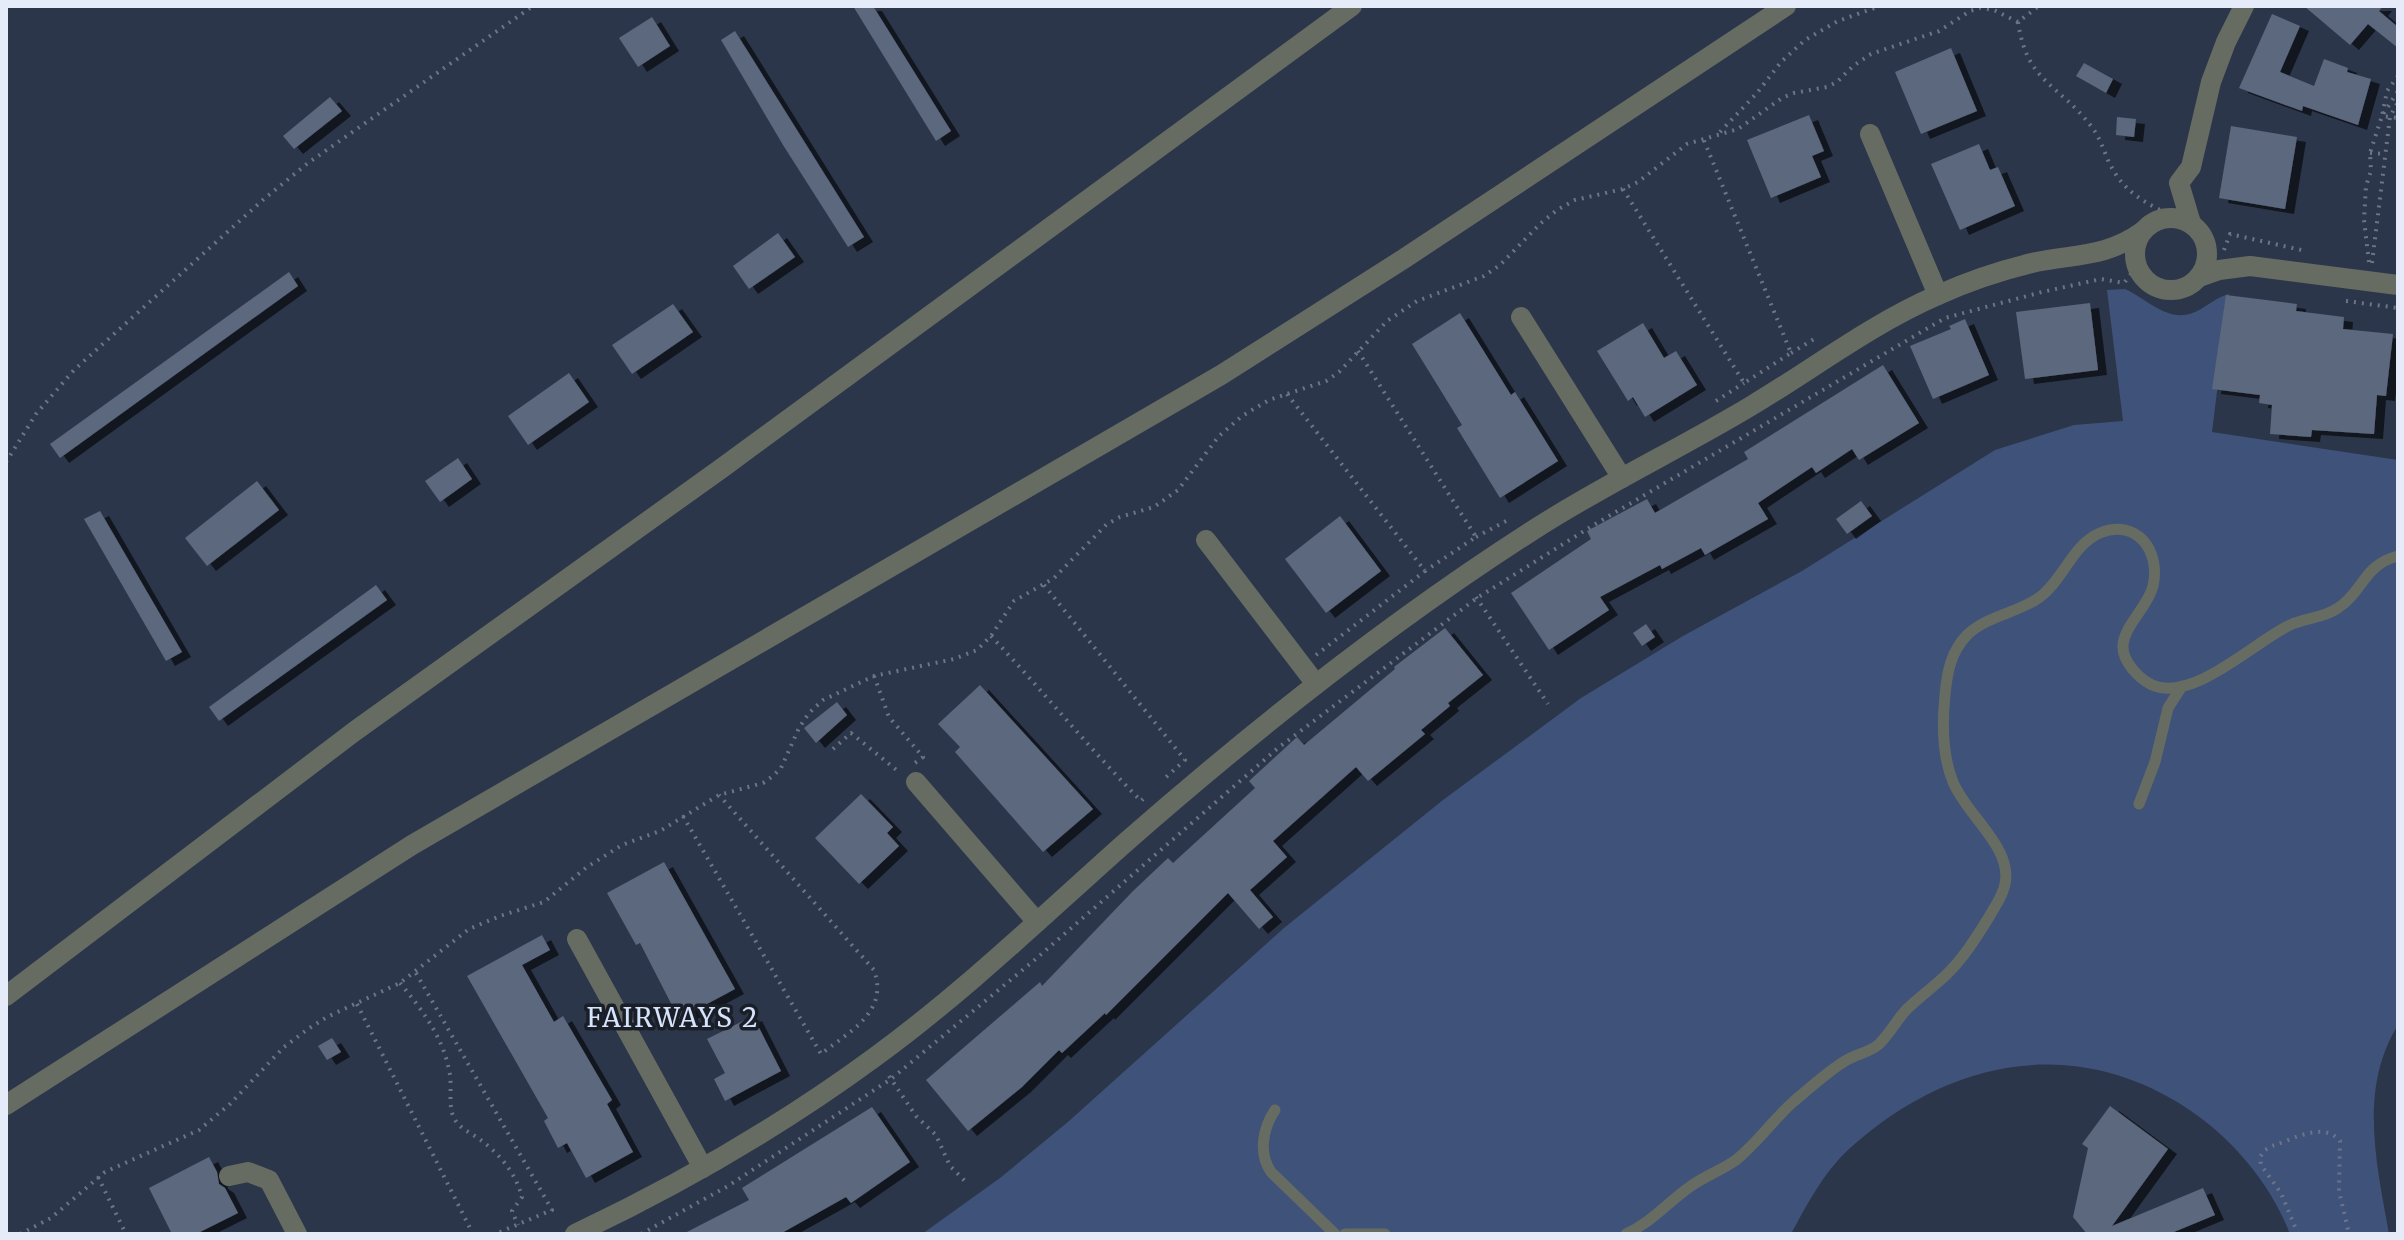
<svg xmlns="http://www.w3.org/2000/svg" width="2404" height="1240" font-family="Merriweather,serif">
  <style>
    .green { fill: #3f527a }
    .building { fill: #5c677e; filter: url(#shadow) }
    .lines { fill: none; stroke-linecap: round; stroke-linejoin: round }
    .path { stroke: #6c7586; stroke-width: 4; stroke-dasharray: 2 6; stroke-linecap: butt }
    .service { stroke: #676c62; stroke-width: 11 }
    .minor { stroke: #676c62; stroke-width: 20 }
    .labels { text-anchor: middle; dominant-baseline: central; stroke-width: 7; stroke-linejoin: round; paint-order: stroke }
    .neighbourhood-label { font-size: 26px; letter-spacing: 2px; fill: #d6e3fd; stroke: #191e27 }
  </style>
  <defs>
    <filter id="shadow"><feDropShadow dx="9" dy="5" stdDeviation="0" flood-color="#0009"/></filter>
  </defs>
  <rect width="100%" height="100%" fill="#2c364a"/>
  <path class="green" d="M2125,289C2151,301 2171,327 2201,309C2211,303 2218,297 2229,294L2212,432L2398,460V1025C2358,1089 2377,1165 2389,1234H2290C2271,1184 2232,1138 2188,1109C2073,1033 1947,1060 1849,1149C1824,1172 1807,1204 1791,1234H922L1000,1178L1069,1121L1284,928L1443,800L1581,698L1683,636L1802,571L1995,450L2074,425L2123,421L2107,290Z"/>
  <g class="building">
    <polygon points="853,6 873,6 951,131 936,141"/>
    <polygon points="2304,6 2383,6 2379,11 2398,27 2398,48 2368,24 2350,45"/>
    <polygon points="2272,14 2300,26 2280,72 2314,86 2324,59 2348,68 2347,72 2371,79 2358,125 2303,106 2302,111 2239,88"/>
    <polygon points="652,17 670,46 638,67 619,38"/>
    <polygon points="735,31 864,237 848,247 783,145 721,40"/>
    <polygon points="1951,48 1977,111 1921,134 1895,72"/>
    <polygon points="2084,63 2113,79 2106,93 2076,76"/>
    <polygon points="330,97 342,111 294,149 283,136"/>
    <polygon points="1809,115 1824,151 1812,156 1821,177 1771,198 1747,140"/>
    <polygon points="2117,117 2136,119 2134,137 2116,135"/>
    <polygon points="2231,126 2297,137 2285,209 2219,198"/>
    <polygon points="1979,144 1990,170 1998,167 2015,206 1960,230 1931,164"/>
    <polygon points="778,233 795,257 749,289 733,266"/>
    <polygon points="289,272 298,286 60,458 50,444"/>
    <polygon points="2226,295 2297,304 2296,311 2344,317 2343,329 2393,334 2386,396 2377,395 2374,434 2312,430 2311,437 2270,434 2272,405 2259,403 2260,395 2212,389"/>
    <polygon points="2090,303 2098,370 2025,379 2016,312"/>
    <polygon points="673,304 693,332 632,374 612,345"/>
    <polygon points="1460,313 1511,395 1515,392 1558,461 1500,498 1457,428 1462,425 1412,344"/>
    <polygon points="1965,319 1989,375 1933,399 1910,346 1951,329 1949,326"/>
    <polygon points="1643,323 1664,358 1676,351 1697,385 1645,417 1633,397 1628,401 1597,351"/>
    <polygon points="1883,365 1919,423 1859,460 1852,449 1816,473 1812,467 1758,503 1768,519 1705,555 1701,548 1662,569 1660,565 1600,597 1609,610 1549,650 1511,593 1591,539 1587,531 1647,499 1655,513 1748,459 1744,452"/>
    <polygon points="569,373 589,402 528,445 508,416"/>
    <polygon points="458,458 472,479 440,502 425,481"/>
    <polygon points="257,481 279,510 207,566 185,538"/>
    <polygon points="1861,501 1872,516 1847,534 1836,519"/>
    <polygon points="100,511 182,652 166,661 84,519"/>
    <polygon points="1340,516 1381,571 1326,613 1285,559"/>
    <polygon points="376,585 387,600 219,721 209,707"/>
    <polygon points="1646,624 1655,637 1642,646 1633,633"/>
    <polygon points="1445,628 1483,675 1448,703 1450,706 1421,730 1425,734 1368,781 1356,767 1273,841 1287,857 1250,890 1273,917 1259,929 1228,893 1106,1015 1105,1013 1062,1053 1059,1050 1022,1087 968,1131 926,1080 1040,982 1042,986 1133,891 1168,858 1173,863 1255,788 1249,781 1297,737 1304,745 1395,669 1394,667"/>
    <polygon points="980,685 1093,809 1043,852 955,752 960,747 938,724"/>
    <polygon points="837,702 847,715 816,743 804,728"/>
    <polygon points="861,794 893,827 887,833 899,846 859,884 815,838"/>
    <polygon points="664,862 735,989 679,1019 640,943 636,945 607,893"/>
    <polygon points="542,935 550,950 522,965 554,1022 563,1016 612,1100 607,1104 633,1152 586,1178 567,1143 558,1148 544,1121 548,1118 467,976"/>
    <polygon points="753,1016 781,1071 725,1101 714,1079 725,1073 707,1039"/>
    <polygon points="332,1038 341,1052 327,1060 318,1046"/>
    <polygon points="2110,1106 2168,1149 2112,1226 2203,1188 2215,1215 2169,1234 2087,1234 2073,1217 2088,1148 2082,1144"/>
    <polygon points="872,1107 910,1162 851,1203 846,1197 780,1234 683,1234 749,1200 742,1188"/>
    <polygon points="209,1157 217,1172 219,1184 225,1188 238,1213 196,1234 172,1234 149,1188"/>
  </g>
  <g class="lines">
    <g class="path">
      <path d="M2018,22C2027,83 2058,83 2091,126C2099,136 2103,148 2108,160C2119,185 2136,198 2160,210"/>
      <polyline points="2398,76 2387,91 2382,116 2398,118"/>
      <polyline points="1720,132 1757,93 1781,62 1805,40 1838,21 1880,6"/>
      <polyline points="2370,153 2386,154"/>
      <polyline points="1623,189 1744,383 1791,353 1703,138"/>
      <polyline points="2224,250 2230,234 2306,251"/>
      <polyline points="2369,262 2364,220 2366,186 2371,171 2370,153 2382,116 2398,91"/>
      <polyline points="2372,263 2390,117 2398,102"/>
      <polyline points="2346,301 2398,308"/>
      <polyline points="1791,353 1814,339"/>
      <polyline points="1287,394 1425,571 1476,537 1358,351"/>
      <polyline points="1716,401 1744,383"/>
      <polyline points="6,462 36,414 74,370 264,199 308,163 533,6"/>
      <polyline points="1476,537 1510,519"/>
      <polyline points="1044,585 1185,760 1164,779"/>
      <polyline points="1476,597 1548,704"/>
      <path d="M991,636C1042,690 1089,748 1141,801L1143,799"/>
      <polyline points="1316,655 1425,571"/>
      <polyline points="874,676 889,717 923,757 915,763"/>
      <polyline points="833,749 851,733 899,772"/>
      <path d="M683,816L821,1054C850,1031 889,1012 874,970L719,795"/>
      <polyline points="416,973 552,1210 495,1234"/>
      <path d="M400,983C423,1011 444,1038 450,1075C452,1089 448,1106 454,1118C459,1128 469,1132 478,1138C498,1152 516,1173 522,1197L512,1211L518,1225"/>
      <polyline points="357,1004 473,1234"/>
      <polyline points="889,1076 916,1116 936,1135 950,1166 967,1183"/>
      <polyline points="98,1177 126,1234"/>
      <polyline points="20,1234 51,1218 105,1172 199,1130 230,1104 284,1047 308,1029 327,1017 400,983 469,929 500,916 544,902 587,867 622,845 660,831 719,795 763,783 773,776 781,768 799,728 809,713 823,700 874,676 954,659 977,650 991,636 1014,601 1054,578 1107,524 1120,517 1154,507 1178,490 1219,436 1242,416 1269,400 1326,381 1339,372 1387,321 1417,301 1484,276 1500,265 1541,223 1557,210 1575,200 1623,189 1638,182 1687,144 1738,129 1782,98 1794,93 1827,87 1837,82 1853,66 1871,54 1939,31 1970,11 1980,8 1994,10 2018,22 2039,6"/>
      <polyline points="641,1234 728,1186 891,1079 1031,963 1278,748 1477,598 1592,526 1945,318 2042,292 2101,279 2124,283 2134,270"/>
      <path d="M2298,1234L2281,1193L2261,1165L2260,1157L2265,1150L2272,1146C2294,1139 2323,1121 2340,1141L2339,1191L2349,1234"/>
    </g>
    <g class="service">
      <polyline points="2139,804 2155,762 2168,708 2182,686"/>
      <path d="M1275,1110C1263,1128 1258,1153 1271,1172L1335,1234"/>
      <polyline points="1345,1234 1385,1234"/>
      <path d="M1626,1234C1652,1222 1668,1202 1691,1186C1705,1176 1722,1170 1736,1160C1757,1143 1773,1120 1793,1102C1810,1088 1827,1072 1845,1061C1856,1054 1868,1053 1878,1045C1889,1035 1896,1021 1906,1010C1918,998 1932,988 1945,976C1963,959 1976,938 1989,917C1995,906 2003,896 2005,884C2013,848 1967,816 1953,782C1942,755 1942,724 1945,695C1947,672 1951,651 1968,634C1989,615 2018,613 2040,597C2063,580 2073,544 2100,533C2137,518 2161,551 2153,586C2148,607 2125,624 2123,645C2122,661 2138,678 2152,685C2193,703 2255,641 2290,625C2305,618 2324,618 2338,608C2364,591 2363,565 2398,556"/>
    </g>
    <g class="minor">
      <polyline points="1870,134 1938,295"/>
      <circle cx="2171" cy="254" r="36"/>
      <polyline points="2191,223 2179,183 2191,167 2211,82 2226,42 2244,6"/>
      <polyline points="2199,277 2219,270 2250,266 2398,285"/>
      <polyline points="1521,317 1622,478"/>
      <polyline points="1206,540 1316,684"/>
      <polyline points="916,782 1037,922"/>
      <polyline points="577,939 703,1168"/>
      <polyline points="6,996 355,731 722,468 1352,6"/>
      <polyline points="6,1105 412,845 1221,375 1405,258 1786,6"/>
      <polyline points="229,1176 248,1172 269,1180 297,1234"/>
      <path d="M575,1234C681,1184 781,1126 875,1057C964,992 1044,915 1126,842C1256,728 1392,620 1538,527C1607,483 1681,448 1751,406C1813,369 1871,324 1938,295C1969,281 2002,270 2036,262C2076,254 2107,257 2143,231"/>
    </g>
  </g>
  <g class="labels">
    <g class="neighbourhood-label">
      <text x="673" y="1017">FAIRWAYS 2</text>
    </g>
  </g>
  <rect width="2404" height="1240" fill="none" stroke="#e5ebf8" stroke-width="16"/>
</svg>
